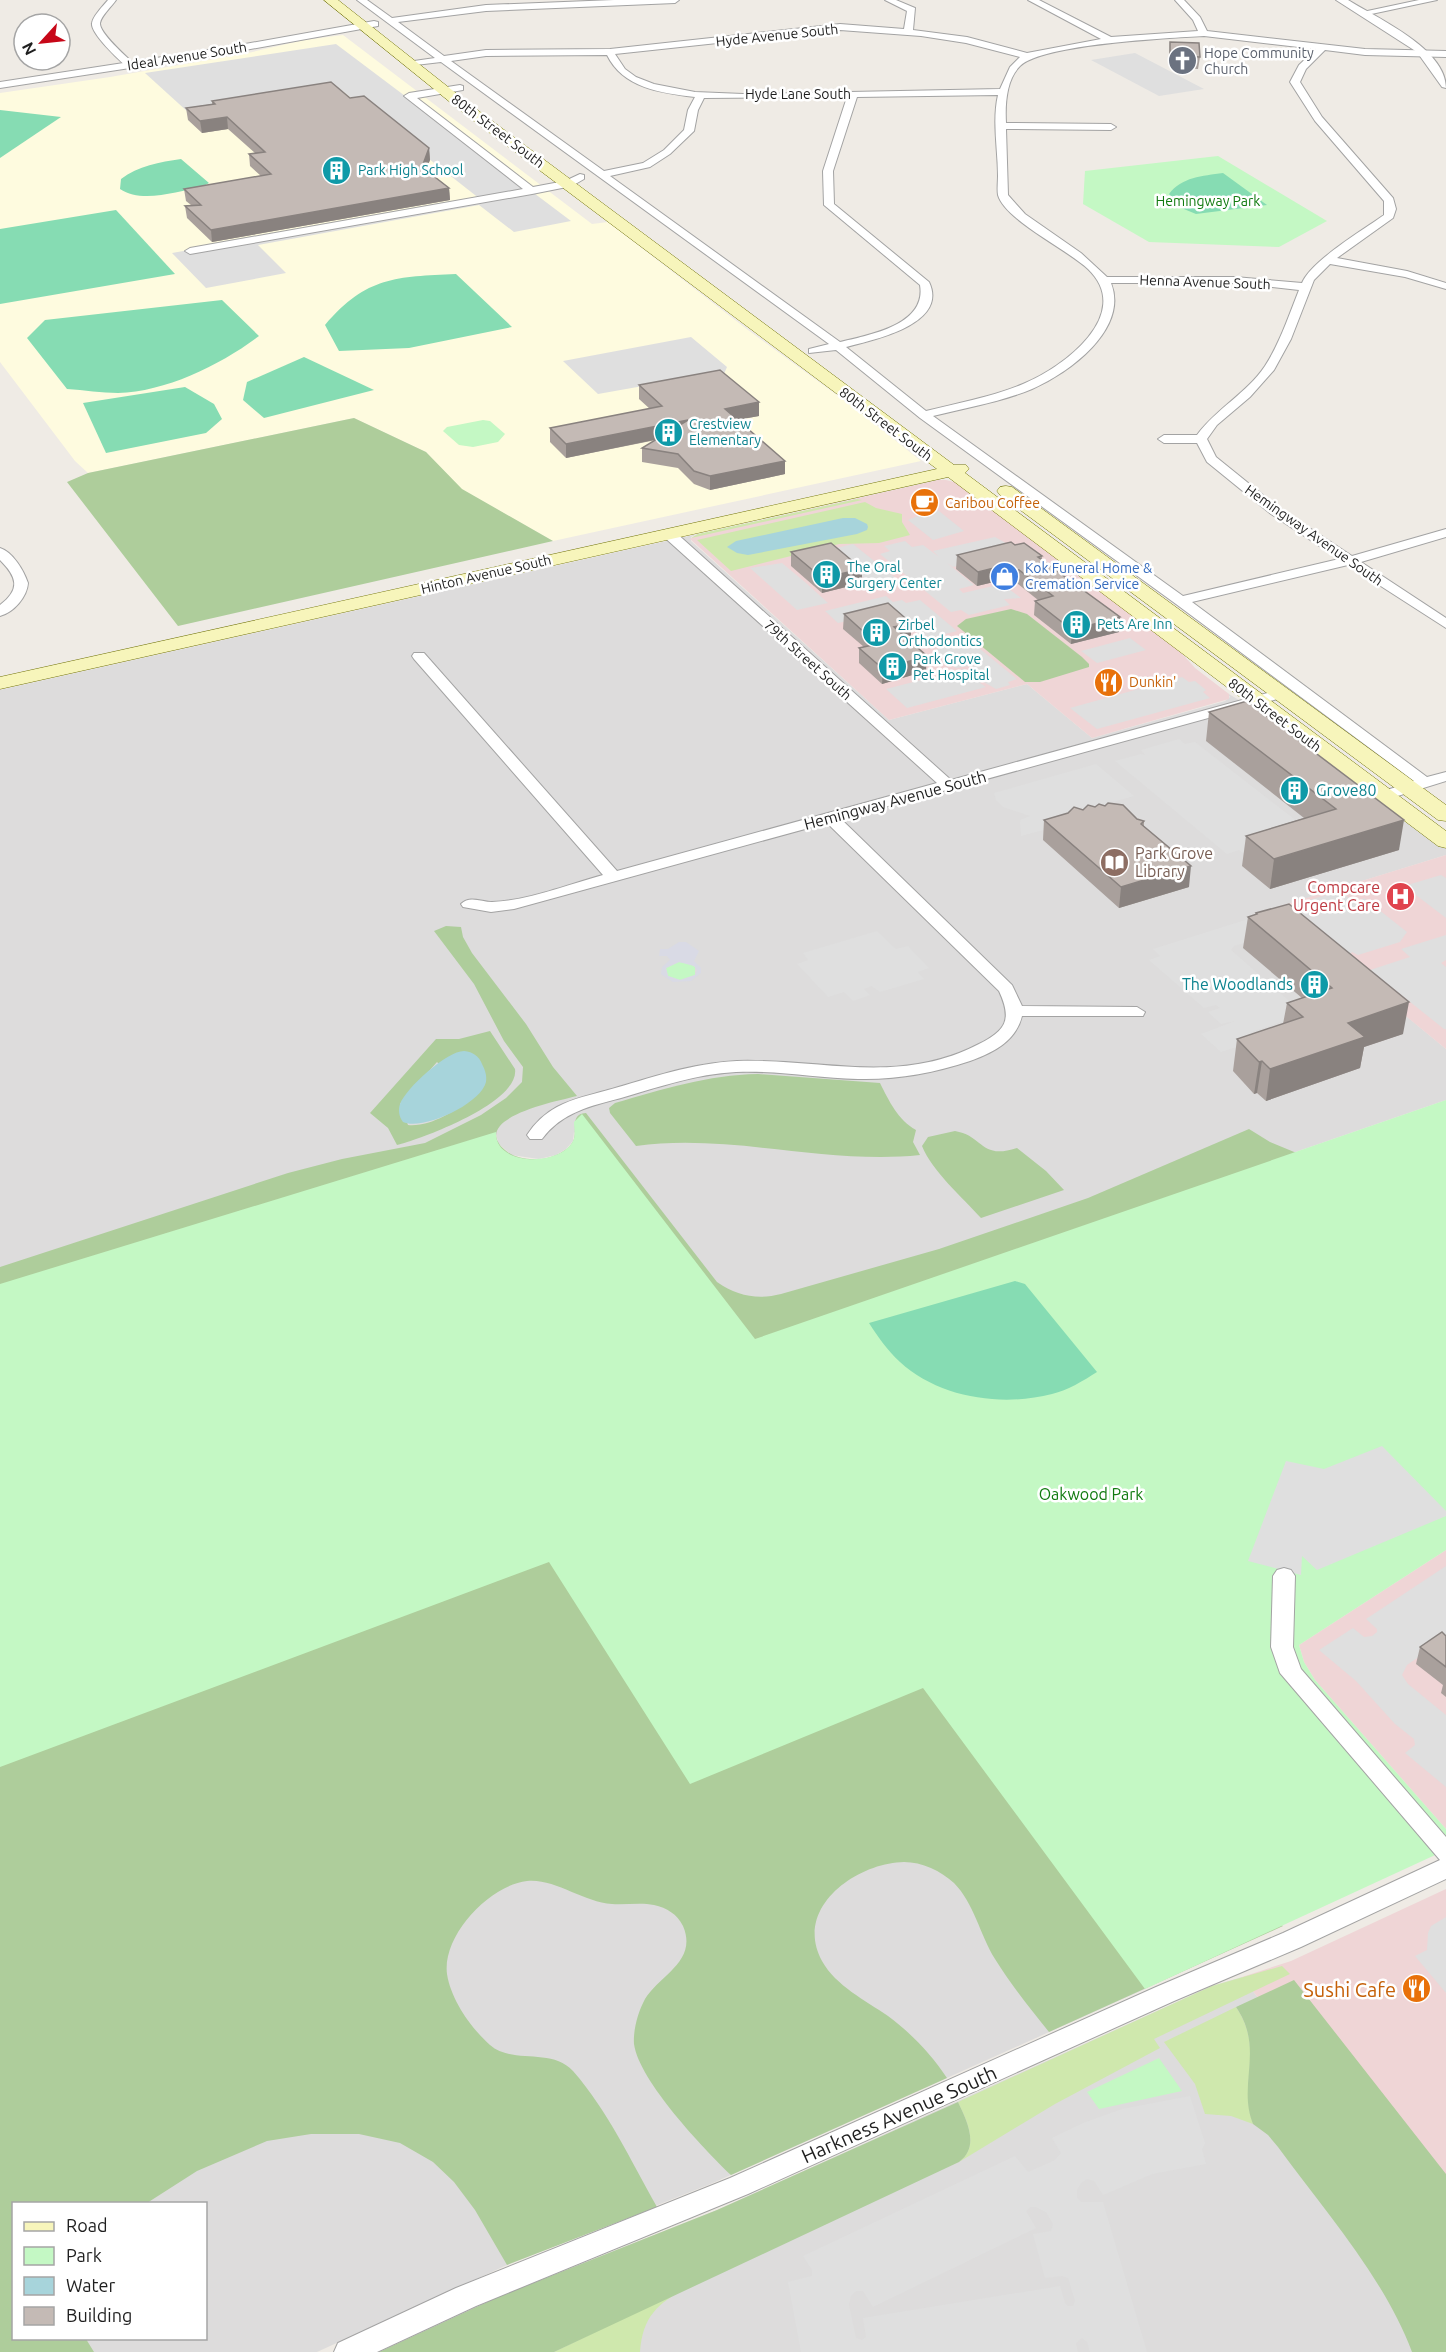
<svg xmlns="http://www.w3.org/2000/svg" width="1446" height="2352" font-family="Ubuntu,sans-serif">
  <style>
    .residential { fill: #dddcdc; fill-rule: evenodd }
    .commercial { fill: #efd5d6 }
    .education { fill: #fefbdf }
    .grass { fill: #cfe8ad }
    .forest { fill: #aecd9b; fill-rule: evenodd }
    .park { fill: #c4f8c4 }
    .pitch { fill: #86dcb3 }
    .parking { fill: #dfdfdf; fill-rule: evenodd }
    .plaza { fill: #d9dae5; fill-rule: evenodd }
    .water { fill: #a7d4db }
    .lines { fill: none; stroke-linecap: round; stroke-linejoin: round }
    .minor-casing { stroke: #a3a3a3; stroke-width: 2 }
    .tertiary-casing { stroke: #a3a3a3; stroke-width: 2 }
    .secondary-casing { stroke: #717308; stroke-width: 1 }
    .minor { fill: #fff; fill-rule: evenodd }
    .tertiary { fill: #fff; fill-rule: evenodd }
    .secondary { fill: #f7f5bb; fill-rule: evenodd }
    .wall { fill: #a9a09c }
    .shaded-wall { fill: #89827f }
    .building { fill: #c4bab5; stroke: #89827f; stroke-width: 1.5 }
    .labels { text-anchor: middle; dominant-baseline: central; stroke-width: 5; stroke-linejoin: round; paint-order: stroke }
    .far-street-label { font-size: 14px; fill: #1f1f1f; stroke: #fff }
    .far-worship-label { font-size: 14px; fill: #5b616d; stroke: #fff; text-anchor: start }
    .far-culture-label { font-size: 14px; fill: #0d838f; stroke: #fff; text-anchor: start }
    .far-park-label { font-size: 14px; fill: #107a0f; stroke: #fff }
    .far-food-label { font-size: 14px; fill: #c56008; stroke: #fff; text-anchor: start }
    .far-shop-label { font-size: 14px; fill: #366cbe; stroke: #fff; text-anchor: start }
    .culture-label { font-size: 16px; fill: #0d838f; stroke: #fff; text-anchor: start }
    .street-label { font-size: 16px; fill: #1f1f1f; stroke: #fff }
    .education-label { font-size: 16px; fill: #785e54; stroke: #fff; text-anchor: start }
    .health-label { font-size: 16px; fill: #be3a42; stroke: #fff; text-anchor: end }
    .park-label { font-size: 16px; fill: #107a0f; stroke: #fff }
    .near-food-label { font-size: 20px; fill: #c56008; stroke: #fff; text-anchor: end }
    .near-street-label { font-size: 20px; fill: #1f1f1f; stroke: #fff }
  </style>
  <rect width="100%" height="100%" fill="#efebe5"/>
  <g class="residential">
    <polygon points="698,534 691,537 691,541 889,720 1027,684 1092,738 1225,701 1230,697 1227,693 1268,717 1446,849 1446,855 1275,908 1446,1049 1446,1100 755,1339 574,1132 573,1141 566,1149 556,1155 539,1159 511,1155 498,1143 496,1133 0,1284 0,690"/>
    <path d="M923,1688L1145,1989L713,2183L507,2265L317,2352H0V1767ZM14,2204H206V2338H14Z"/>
    <polygon points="1242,1977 1446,2241 1446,2352 379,2352 498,2297 717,2210 1212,1986"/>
  </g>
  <g class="commercial">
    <polygon points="938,480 946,480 958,483 1176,647 1195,668 1229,694 1229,699 1092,738 1027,684 889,720 690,539 696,535"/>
    <polygon points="1446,855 1446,1049 1274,908"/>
    <polygon points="1446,1550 1446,1829 1315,1680 1304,1662 1299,1645"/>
    <polygon points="1446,1889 1446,2241 1242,1977 1291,1961"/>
  </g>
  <polygon class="education" points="343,35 592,224 608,222 748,330 860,412 921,461 553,541 461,489 426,452 354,418 88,473 75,461 0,362 0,93 110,77 248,53 304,40"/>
  <g class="grass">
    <polygon points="857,499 862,500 691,538 698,534"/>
    <polygon points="865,502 876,508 902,514 902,522 910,535 879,543 839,544 731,571 697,540"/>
    <path d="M1282,1966L1290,1974L1154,2039L1160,2048L1055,2104L959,2162C980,2147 967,2121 958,2102L1212,1986Z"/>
    <path d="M1236,2007C1265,2049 1238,2084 1253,2124L1231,2116L1205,2114L1195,2084L1164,2042Z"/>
    <path d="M688,2287C657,2304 643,2316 640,2352H554Z"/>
  </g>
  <g class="forest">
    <polygon points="354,418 426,452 462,489 553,541 178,626 67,482 88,473"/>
    <polygon points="1011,609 1027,614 1082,657 1089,664 1089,667 1040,682 1025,682 957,626 966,619"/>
    <path d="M446,926L461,927L463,937L472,953L526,1024L553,1067L577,1096C558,1101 468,1118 505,1150C514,1158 527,1160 539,1159C551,1159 570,1151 574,1139C577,1129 570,1114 586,1113L717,1282C737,1296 758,1300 781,1294L939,1249L1088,1198L1249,1129L1270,1142L1299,1154L530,1557L906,1636L1283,1926L1049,2032C1030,2008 1011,1985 995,1959C980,1935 974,1903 954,1883C941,1871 922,1862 904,1862C856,1863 793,1908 822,1961C836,1986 865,2000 888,2016C911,2033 931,2054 947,2078L731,2175C704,2149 639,2081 634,2044C633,2030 638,2012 645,1999C660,1975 698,1961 683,1926C677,1914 667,1908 654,1905C641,1902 626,1905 612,1904C583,1902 554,1878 527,1881C490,1885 442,1935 447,1974C451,2000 471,2028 490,2045C513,2065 551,2047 573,2071C608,2111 631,2161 657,2207L507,2265L475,2210L454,2182L433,2162L400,2143L359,2134H311L267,2141L197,2171L147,2203L14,2204V2338L86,2339L94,2352H0V1267L288,1173L342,1159L425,1143L481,1115L506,1098L522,1082L523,1067L504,1041L474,984L434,931Z"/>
    <path d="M490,1031L515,1069C520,1102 424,1138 397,1145L388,1128L370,1113L436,1039H459ZM437,1062L472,1099C454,1111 431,1127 408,1125L400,1104Z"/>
    <path d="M758,1074L880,1083C889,1101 898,1120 916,1130L913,1142L920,1155C826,1165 730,1133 636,1146L610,1113L609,1108L615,1103C663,1089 708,1075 758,1074Z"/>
    <path d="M955,1131C984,1136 980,1160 1017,1148L1046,1171L1064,1190L981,1218C963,1198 932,1171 922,1146L928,1137Z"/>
    <path d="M1294,1980L1446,2174V2352H1412C1385,2279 1324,2210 1278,2147L1268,2135L1253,2124C1237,2084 1265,2049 1236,2007Z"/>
    <path d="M958,2102C967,2121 980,2147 959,2162L554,2352H379L498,2297L717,2210Z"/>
  </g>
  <g class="park">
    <polygon points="1218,156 1327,221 1279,247 1149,242 1083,204 1085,171"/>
    <polygon points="483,420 490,421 505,434 498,442 473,447 459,445 443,431 447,427"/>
    <polygon points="679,962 690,964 695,967 695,975 680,980 668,976 666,968"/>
    <path d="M1446,1100V1550L1299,1645L1304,1662L1315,1680L1446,1829V1850L1145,1989L923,1688L690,1784L549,1562L0,1767V1284L496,1132C494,1166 560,1167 573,1141C576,1135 574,1128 574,1122L582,1114L755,1339Z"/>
    <polygon points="1159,2058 1182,2091 1099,2109 1087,2092"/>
  </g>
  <g class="pitch">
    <polygon points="0,110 61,117 0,158"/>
    <path d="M181,159L209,183L202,187C178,191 142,204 120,189L121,179C138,166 160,162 181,159Z"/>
    <path d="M1223,173L1267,205L1196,214L1179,207L1169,194C1182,177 1202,176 1223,173Z"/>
    <polygon points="116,210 175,274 0,304 0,229"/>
    <path d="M456,274L512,327L409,348L339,351L325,325C367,276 396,277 456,274Z"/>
    <path d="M222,300L259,336C222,364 166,392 118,393C102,393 84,390 67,389L27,338L45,320Z"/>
    <polygon points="304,357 374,390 264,418 243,400 247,382"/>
    <polygon points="185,387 214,404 222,419 206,433 106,453 83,403"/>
    <path d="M1015,1281L1025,1284L1097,1372C1083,1381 1068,1390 1052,1394C1002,1407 939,1398 900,1362C887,1350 878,1337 869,1323Z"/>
  </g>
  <g class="parking">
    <polygon points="336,44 571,221 514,232 479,205 258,245 286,273 206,288 172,253 480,199 340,89 189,113 145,73"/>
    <polygon points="1135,53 1204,89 1159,96 1091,60"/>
    <polygon points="691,337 727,367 720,383 643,386 598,394 563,361"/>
    <polygon points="936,509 939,511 964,531 933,540 908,520"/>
    <polygon points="995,537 1020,551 953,567 947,563 974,585 959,589 963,593 1002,584 1021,598 1004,599 1010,605 969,615 961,610 951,612 880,554 890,551 884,546 905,541 912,547 923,545 939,557 933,551"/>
    <polygon points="853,544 903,584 878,590 837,556 816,553"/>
    <polygon points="782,563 806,583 828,603 797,610 750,568"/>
    <polygon points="886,596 893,602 902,600 906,603 920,600 957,631 925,639 892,611 838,623 825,611"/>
    <polygon points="1130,638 1146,650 1097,663 1081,651"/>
    <polygon points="956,639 960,642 969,640 1017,679 1008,682 1010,685 996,689 982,681 980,683 986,687 907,708 886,689 964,669 970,674 974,674 969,666 956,668 934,650 944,647 940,643"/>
    <polygon points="1182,677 1189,682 1195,681 1206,690 1203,692 1210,698 1097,729 1070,708"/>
    <polygon points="1179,739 1185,744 1195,742 1303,826 1247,856 1239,850 1227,854 1115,761 1141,754 1145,755 1141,750"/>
    <polygon points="1096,764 1134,796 1060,817 1055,827 1021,836 1020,820 1030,816 1003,807 996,800 994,793"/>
    <polygon points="1441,875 1446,878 1446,918 1404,886"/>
    <polygon points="1340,891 1357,904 1364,898 1407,932 1400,942 1358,955 1352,952 1347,958 1296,917 1303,910 1296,904"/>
    <polygon points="1258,916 1281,932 1234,946 1231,950 1295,1006 1290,1019 1251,1032 1258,1040 1221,1052 1201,1034 1235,1021 1221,1024 1208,1012 1220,1008 1216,1005 1204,1008 1149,960 1160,956 1153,949"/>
    <polygon points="877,931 896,949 908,946 929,968 918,972 924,979 880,992 871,986 864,989 870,995 853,1001 844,992 828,997 797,964 808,960 803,953"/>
    <polygon points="1446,935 1446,960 1441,963 1446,967 1446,1029 1444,1029 1370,970 1410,957 1401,949"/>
    <polygon points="1382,1446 1446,1511 1446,1516 1317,1570 1302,1556 1301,1575 1248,1561 1286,1461 1324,1469"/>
    <polygon points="1446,1566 1446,1638 1407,1665 1402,1675 1408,1684 1446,1715 1446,1787 1405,1753 1415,1745 1414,1739 1395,1724 1356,1681 1319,1650 1353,1628 1364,1637 1372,1636 1377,1632 1377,1629 1366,1619"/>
    <polygon points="1446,1917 1446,1993 1415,1956 1427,1950 1428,1933 1431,1926"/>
    <path d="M1190,2096L1205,2143L1202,2149L1206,2164L1152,2174L1103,2195L1094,2181L1087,2179L1081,2183L1077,2190V2198L1081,2202H1103L1147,2352H1090L1087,2342L1082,2338L1076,2343L1078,2352H801L788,2282L812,2276V2270L803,2256L1015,2156L1028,2172L1055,2160L1061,2153L1052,2138L1083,2123L1122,2109ZM1036,2207L1046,2212L1053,2224L1051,2231L1033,2234L1045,2278L1062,2276L1068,2278L1075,2301L1073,2306H1068L1065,2303L1060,2286L863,2318L866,2337L862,2340L856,2338L849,2305L851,2296L856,2291H863L873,2307L1036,2228L1026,2211L1030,2207Z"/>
  </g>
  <path class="plaza" d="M679,942H686L699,951L694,961L701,968V973L691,981L673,982L661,974L662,967L670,960L667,956H659L660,949H668ZM679,962L694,966L697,970L695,975L680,980L668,976L666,968Z"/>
  <g class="water">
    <polygon points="843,518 855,518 867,524 868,527 867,530 857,534 748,555 737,553 727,547 736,541"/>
    <path d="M464,1051C473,1052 479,1056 482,1064C485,1070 487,1075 486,1082C481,1104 422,1131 403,1122C399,1117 398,1110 400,1104C406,1088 447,1051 464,1051Z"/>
  </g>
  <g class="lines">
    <defs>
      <g id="minor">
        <path d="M108,0H116C112,6 101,16 100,23C99,33 126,56 133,63V67H127C119,60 90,33 92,23C93,16 103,6 108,0Z"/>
        <path d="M357,0H367L392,18L486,5L614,0H679L675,3L486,11L398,22L444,56L486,50L610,49L840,24L904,29L907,11L885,0H896L915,8L913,30L967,37L1027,53L1101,39L1028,0H1039L1111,37L1198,31L1193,20L1175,0H1184L1200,17L1207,31L1365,49L1446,51V57L1365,55L1325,50L1306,69L1300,82L1322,117L1393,198L1396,209L1393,218L1337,258L1407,271L1446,283V289L1405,277L1330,264L1314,280L1291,339L1274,370L1250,397L1217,425L1207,439L1216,457L1279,508L1352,556L1446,529V537L1361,562L1446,618V628L1348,565L1192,602L1427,777L1446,772V781L1388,799H1378L1376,796L1378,793L1414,781L1176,604L920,418L836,350L809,353V349L829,344L441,62L407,66V62L435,58ZM840,30L921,36L966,43L1020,57L1010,67L1000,89L743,94L695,92L654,84L636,77L625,69L615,54ZM1204,36L1316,49L1299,65L1290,82L1315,121L1384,201V215C1363,230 1311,261 1302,283L1235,277H1107L1081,253L1025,214L1008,195L1006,129L1111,130L1116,127L1111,124L1006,123C1005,105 1006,80 1020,66C1043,44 1168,38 1204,36ZM607,55C623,88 661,93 695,97L688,110L684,130L664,150L643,163L604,171L451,61L486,56ZM998,95C992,121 998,150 998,176C998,182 997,189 998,195C1005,220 1068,250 1088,269C1135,314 1063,368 1023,384C992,397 958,403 926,411L846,347C874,340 949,324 929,282L834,204L833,171L857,97ZM847,97L823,171L824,205L920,285C927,325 869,335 840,342L610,176L650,167L670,154L694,131L698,110L704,98ZM1111,283H1235L1299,290C1289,315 1280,343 1265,366C1247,393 1216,409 1197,435H1164L1158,439L1164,443H1197L1207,462L1271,514L1339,559L1183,596L933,416C966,408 1001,402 1032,389C1069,373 1129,329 1111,283Z"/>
        <polygon points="1419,0 1437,0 1362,16 1358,13"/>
        <polygon points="460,85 463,86 463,90 417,98 533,187 565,181 580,174 584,175 584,179 572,186 532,194 190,254 185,251 190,248 523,189 404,96 409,93"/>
        <path d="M669,530L674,531L951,780L1275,691H1285L1287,694L1285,697L841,819L1012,985L1022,1006L1137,1007L1145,1012L1143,1016H1022C1016,1041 993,1053 970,1061C934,1073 896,1080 858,1079C817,1078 777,1070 736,1072C696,1074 659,1087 621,1098C591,1106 562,1112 542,1139H530L527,1135C535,1123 544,1114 557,1107C573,1098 591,1095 608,1090C651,1078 692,1063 737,1061C820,1058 899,1086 979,1044C1007,1030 1012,1019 999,991L827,823L514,909L491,912L463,907L461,904C469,895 482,902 492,902C528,901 569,884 603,875L414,659L412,656L414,653H424L617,871L937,783L664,537L663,534Z"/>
        <path d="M0,548C13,552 24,571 28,583C27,597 14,612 0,616V605C21,589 17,577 0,560Z"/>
        <polygon points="1284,1568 1291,1570 1295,1576 1293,1647 1301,1669 1446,1837 1446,1879 1301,1947 1174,2001 748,2194 476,2306 377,2352 334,2352 338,2343 456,2288 730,2178 1156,1987 1283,1933 1440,1860 1280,1673 1271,1647 1273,1576 1277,1570"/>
      </g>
      <g id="tertiary">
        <path d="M1336,0H1348C1379,19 1446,49 1446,88L1442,87L1417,52Z"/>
        <polygon points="374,21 378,22 378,26 234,52 0,88 0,82 234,46"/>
      </g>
      <g id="secondary">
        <polygon points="324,0 338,0 476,109 954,465 966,465 969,469 965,473 1446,831 1446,848 1438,846 948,477 0,689 0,677 937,469 466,115"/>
        <polygon points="1006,486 1012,487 1446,805 1446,821 1438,820 1000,495 997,491 1000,487"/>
      </g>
    </defs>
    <use href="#minor" class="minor-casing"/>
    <use href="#tertiary" class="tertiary-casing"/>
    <use href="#secondary" class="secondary-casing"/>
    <use href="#minor" class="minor"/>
    <use href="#tertiary" class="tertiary"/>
    <use href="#secondary" class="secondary"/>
  </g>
  <g class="wall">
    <polygon points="1170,42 1200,57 1198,69 1169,67"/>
    <polygon points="350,98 429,148 430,160 426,170 449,188 450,200 212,242 187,218 185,206 191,205 186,201 184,189 261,176 250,166 249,154 255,153 228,129 202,133 188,120 186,108 212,104 212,101"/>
    <polygon points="639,385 759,416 737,420 785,474 710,490 694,484 678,468 642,462 642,448 656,440 566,458 550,442 550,428 650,409 639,399"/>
    <polygon points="1015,545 1042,556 1042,560 1120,617 1119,632 1071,644 1034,615 1035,601 1038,600 1018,584 1001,583 998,581 977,586 956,569 957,555"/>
    <polygon points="791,552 862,583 822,593 791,566"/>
    <polygon points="844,614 911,638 907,639 926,671 882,684 859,663 859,648 864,647 843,629"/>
    <polygon points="1209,712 1399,850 1270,889 1242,866 1246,836 1304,818 1206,741"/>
    <polygon points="1083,810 1137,819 1144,821 1144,826 1189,887 1119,908 1043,840 1044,820"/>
    <polygon points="1256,913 1403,1034 1364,1047 1360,1068 1266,1101 1257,1093 1254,1094 1233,1071 1237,1039 1283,1024 1287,1003 1302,998 1243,948 1248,917 1255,915"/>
    <polygon points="1446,1636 1446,1697 1441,1693 1443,1685 1416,1664 1420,1647"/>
  </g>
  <g class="shaded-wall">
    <polygon points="227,117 228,129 202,133 200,121"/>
    <polygon points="429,148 430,160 422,178 422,167"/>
    <polygon points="449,188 450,200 212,242 211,230"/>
    <polygon points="759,402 759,416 725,422 725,409"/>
    <polygon points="688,420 688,433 566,458 566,444"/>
    <polygon points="785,461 785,474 710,490 710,476"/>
    <polygon points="998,567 998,581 977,586 978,572"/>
    <polygon points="862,569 862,583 822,593 822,578"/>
    <polygon points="1120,617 1119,632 1071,644 1072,630"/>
    <polygon points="911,623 911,638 893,642 894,627"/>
    <polygon points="927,656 926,671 882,684 883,669"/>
    <polygon points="1404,820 1399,850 1270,889 1274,859"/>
    <polygon points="1191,866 1189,887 1119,908 1121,887"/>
    <polygon points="1409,1002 1403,1034 1364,1047 1360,1068 1266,1101 1270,1069 1348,1023"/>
    <polygon points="1262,1061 1257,1093 1254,1094 1259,1062"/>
  </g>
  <g class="building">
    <polygon points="1170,42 1199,43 1200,57 1170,56"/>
    <polygon points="331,82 350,98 364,96 429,148 422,167 449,188 211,230 185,206 201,205 184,189 271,174 249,154 265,152 227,117 200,121 186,108 215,104 212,101"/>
    <polygon points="720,370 759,402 725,409 785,461 710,476 694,471 678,454 642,448 688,420 566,444 550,428 662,406 639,385"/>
    <polygon points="1011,542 1015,545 1024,543 1042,556 1038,557 1120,617 1072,630 1035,601 1053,596 1019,570 1002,569 998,567 978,572 957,555"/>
    <polygon points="831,543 862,569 822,578 791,552"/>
    <polygon points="888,603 911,623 894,627 927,656 883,669 859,648 877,644 844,614"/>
    <polygon points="1247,701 1404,820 1274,859 1246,836 1336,809 1209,712"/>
    <polygon points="1108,803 1123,805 1137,819 1144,821 1141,824 1191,866 1121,887 1044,820 1068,813 1074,807 1083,810 1088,805 1095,807 1099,804 1105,806"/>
    <polygon points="1289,904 1409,1002 1348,1023 1365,1037 1270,1069 1262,1061 1259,1062 1237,1039 1303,1017 1287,1003 1332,988 1248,917 1257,914 1256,913"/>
    <polygon points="1442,1632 1446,1636 1446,1667 1420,1647"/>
  </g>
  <defs>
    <symbol id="church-disc" viewBox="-11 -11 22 22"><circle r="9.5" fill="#6b7280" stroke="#fff"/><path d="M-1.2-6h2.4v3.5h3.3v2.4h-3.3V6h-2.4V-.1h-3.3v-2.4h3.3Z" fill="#fff"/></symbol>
    <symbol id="building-disc" viewBox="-11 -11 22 22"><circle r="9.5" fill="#0f9aa8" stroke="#fff"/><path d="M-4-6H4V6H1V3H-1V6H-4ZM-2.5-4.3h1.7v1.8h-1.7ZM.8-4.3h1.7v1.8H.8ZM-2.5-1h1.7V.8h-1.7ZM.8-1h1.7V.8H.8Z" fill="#fff"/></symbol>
    <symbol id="cafe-disc" viewBox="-11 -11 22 22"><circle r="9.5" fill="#e8710a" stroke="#fff"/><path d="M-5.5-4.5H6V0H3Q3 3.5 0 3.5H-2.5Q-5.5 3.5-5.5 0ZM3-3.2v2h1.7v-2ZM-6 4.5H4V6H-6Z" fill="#fff"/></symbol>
    <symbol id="shop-disc" viewBox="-11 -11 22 22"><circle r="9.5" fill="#3f7fe0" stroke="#fff"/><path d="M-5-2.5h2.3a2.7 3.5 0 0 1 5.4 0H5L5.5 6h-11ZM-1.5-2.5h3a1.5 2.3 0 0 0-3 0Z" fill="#fff"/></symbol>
    <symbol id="restaurant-disc" viewBox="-11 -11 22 22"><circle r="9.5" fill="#e8710a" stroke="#fff"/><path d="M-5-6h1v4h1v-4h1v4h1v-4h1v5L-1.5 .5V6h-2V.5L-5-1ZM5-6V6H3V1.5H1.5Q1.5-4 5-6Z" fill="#fff"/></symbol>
    <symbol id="library-disc" viewBox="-11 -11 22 22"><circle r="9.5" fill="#8d6e63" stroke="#fff"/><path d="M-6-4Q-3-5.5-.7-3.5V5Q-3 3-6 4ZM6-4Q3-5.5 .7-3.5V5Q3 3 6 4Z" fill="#fff"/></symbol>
    <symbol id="hospital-disc" viewBox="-11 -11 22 22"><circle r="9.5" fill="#e0444e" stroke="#fff"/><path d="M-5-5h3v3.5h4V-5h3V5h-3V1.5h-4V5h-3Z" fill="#fff"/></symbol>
  </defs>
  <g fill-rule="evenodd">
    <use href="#church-disc" x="1166" y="44" width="33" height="33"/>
    <use href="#building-disc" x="320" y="154" width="33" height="33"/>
    <use href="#building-disc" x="652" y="416" width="33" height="33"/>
    <use href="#cafe-disc" x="908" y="486" width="33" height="33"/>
    <use href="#building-disc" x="810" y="558" width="33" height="33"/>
    <use href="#shop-disc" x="988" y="560" width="33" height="33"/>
    <use href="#building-disc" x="1060" y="608" width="33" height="33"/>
    <use href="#building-disc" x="860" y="616" width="33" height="33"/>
    <use href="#building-disc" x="876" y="650" width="33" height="33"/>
    <use href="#restaurant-disc" x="1092" y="666" width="33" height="33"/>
    <use href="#building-disc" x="1278" y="774" width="33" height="33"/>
    <use href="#library-disc" x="1098" y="846" width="33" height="33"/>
    <use href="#hospital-disc" x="1384" y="880" width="33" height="33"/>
    <use href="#building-disc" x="1298" y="968" width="33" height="33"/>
    <use href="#restaurant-disc" x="1400" y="1972" width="33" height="33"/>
  </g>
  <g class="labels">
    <g class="far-street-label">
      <text transform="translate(777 35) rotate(-6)">Hyde Avenue South</text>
      <text transform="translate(187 56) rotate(-9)">Ideal Avenue South</text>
      <text x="798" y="94">Hyde Lane South</text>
      <text transform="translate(498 131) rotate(37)">80th Street South</text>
      <text transform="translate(1205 282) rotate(2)">Henna Avenue South</text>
      <text transform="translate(886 424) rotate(37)">80th Street South</text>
      <text transform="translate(1314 535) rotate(35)">Hemingway Avenue South</text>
      <text transform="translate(486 574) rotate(-13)">Hinton Avenue South</text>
      <text transform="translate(808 660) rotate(42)">79th Street South</text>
      <text transform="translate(1275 715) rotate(37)">80th Street South</text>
    </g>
    <g class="far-worship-label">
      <text x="1204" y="53">Hope Community<tspan x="1204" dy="16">Church</tspan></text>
    </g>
    <g class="far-culture-label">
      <text x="358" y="170">Park High School</text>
      <text x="689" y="424">Crestview<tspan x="689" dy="16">Elementary</tspan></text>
      <text x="847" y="567">The Oral<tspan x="847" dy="16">Surgery Center</tspan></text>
      <text x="1097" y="624">Pets Are Inn</text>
      <text x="898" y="625">Zirbel<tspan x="898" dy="16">Orthodontics</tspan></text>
      <text x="913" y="659">Park Grove<tspan x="913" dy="16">Pet Hospital</tspan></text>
    </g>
    <g class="far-park-label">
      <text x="1208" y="201">Hemingway Park</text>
    </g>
    <g class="far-food-label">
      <text x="945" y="503">Caribou Coffee</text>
      <text x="1129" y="682">Dunkin'</text>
    </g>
    <g class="far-shop-label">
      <text x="1025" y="568">Kok Funeral Home &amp;<tspan x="1025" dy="16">Cremation Service</tspan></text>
    </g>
    <g class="culture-label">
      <text x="1316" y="790">Grove80</text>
      <text x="1293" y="984" text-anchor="end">The Woodlands</text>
    </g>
    <g class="street-label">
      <text transform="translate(895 800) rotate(-15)">Hemingway Avenue South</text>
    </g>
    <g class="education-label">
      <text x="1135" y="853">Park Grove<tspan x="1135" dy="18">Library</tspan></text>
    </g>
    <g class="health-label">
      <text x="1380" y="887">Compcare<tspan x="1380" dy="18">Urgent Care</tspan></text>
    </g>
    <g class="park-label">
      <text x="1091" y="1494">Oakwood Park</text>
    </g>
    <g class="near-food-label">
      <text x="1396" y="1989">Sushi Cafe</text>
    </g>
    <g class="near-street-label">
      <text transform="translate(899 2114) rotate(-24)">Harkness Avenue South</text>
    </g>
  </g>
  <rect x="12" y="2202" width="195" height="138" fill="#ffffff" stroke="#a5a5a5" stroke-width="1.5"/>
  <rect x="24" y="2222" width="30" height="9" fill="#f7f5bb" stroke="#a5a5a5" stroke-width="1.5"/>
  <text x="66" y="2232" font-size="18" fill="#1f1f1f">Road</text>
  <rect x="24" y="2247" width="30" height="18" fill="#c4f8c4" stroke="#a5a5a5" stroke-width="1.5"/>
  <text x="66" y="2262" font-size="18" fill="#1f1f1f">Park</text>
  <rect x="24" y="2277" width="30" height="18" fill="#a7d4db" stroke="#a5a5a5" stroke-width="1.5"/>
  <text x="66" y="2292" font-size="18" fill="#1f1f1f">Water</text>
  <rect x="24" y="2307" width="30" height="18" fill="#c4bab5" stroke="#a5a5a5" stroke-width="1.5"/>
  <text x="66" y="2322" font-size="18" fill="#1f1f1f">Building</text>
  <g transform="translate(42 42) rotate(243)"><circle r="28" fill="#ffffff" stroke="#a5a5a5" stroke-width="1.5"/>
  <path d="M0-4.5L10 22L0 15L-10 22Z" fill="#c70718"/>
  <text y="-9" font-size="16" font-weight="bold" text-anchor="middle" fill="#1f1f1f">N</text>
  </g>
</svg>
